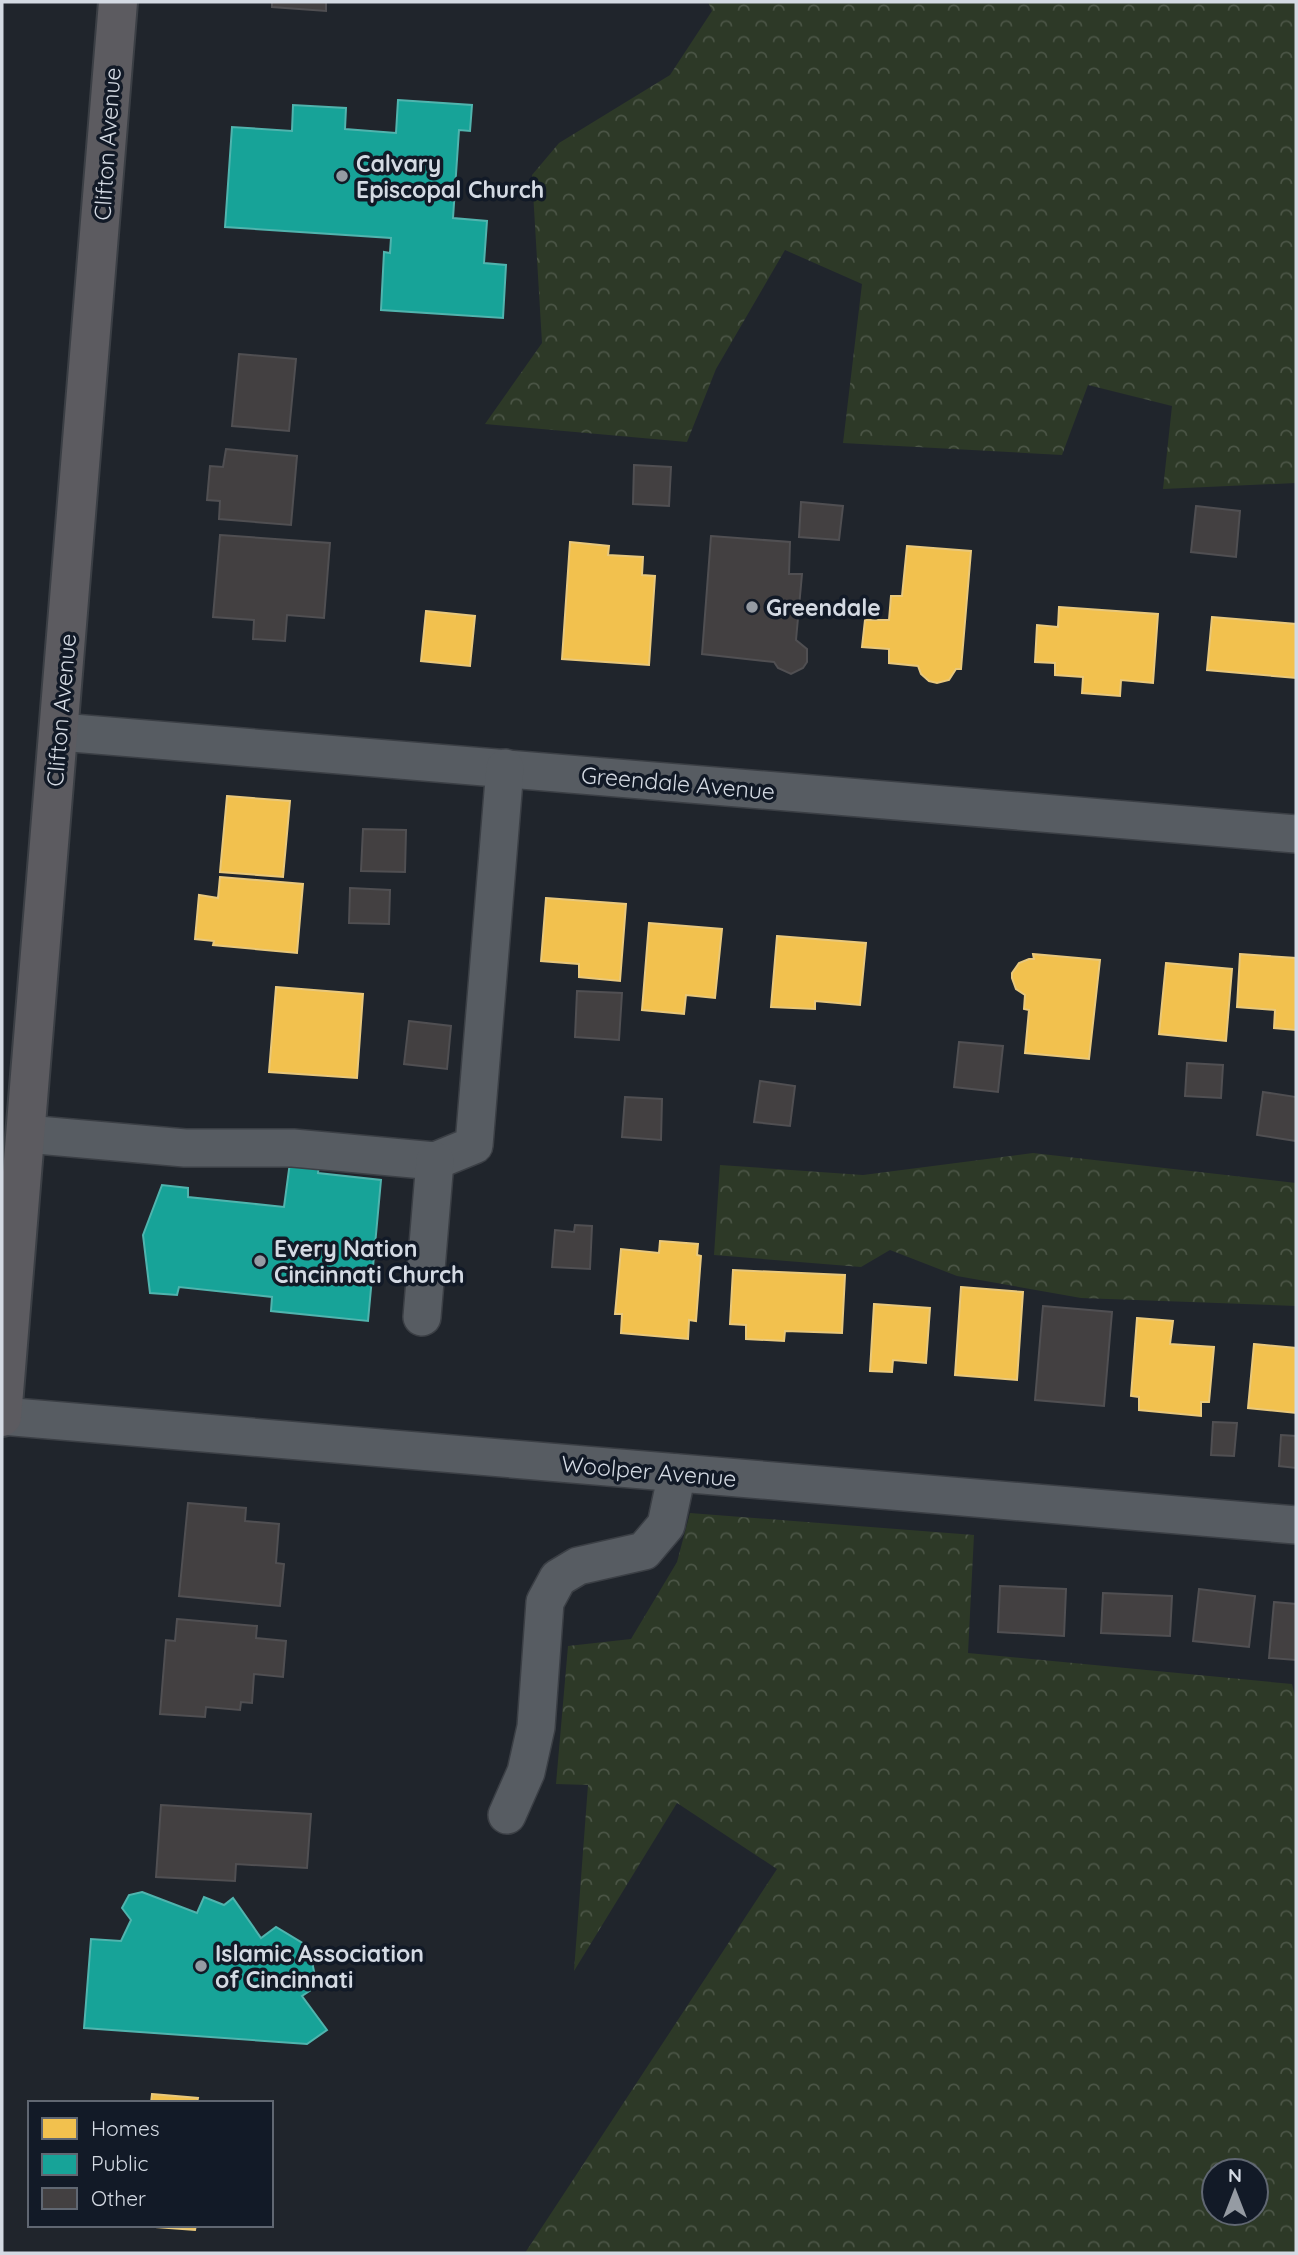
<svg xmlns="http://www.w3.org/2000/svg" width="1298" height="2255" font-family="Quicksand,sans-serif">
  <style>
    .forest { fill: url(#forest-crowns); fill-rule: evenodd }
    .homes { fill: #f2c14e; stroke: #e9c87b; stroke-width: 2 }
    .public { fill: #17a398; stroke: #50b4ae; stroke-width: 2 }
    .building { fill: #434041; stroke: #504f52; stroke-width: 2 }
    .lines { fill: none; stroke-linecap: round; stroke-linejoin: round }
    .minor-casing { stroke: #3b3f45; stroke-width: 40 }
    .major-casing { stroke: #3b3f45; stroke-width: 42 }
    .minor { stroke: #575c62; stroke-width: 37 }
    .major { stroke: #5c5b60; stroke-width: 38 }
    .poi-dot { fill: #959ba3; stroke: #121a27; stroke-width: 2.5 }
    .labels { text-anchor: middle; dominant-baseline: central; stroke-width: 7; stroke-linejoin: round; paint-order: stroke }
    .street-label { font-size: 23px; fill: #d4dae3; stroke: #121a27 }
    .poi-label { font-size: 23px; font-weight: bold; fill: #d4dae3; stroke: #121a27; text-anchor: start }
  </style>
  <defs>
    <pattern id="forest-crowns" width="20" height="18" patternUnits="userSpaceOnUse" patternTransform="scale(1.75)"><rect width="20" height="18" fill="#2d3927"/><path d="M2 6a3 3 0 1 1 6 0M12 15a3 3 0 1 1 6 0" fill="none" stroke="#4b5546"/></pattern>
  </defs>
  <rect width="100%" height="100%" fill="#20252c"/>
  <g class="forest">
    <polygon points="708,2 1296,2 1296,483 1163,489 1172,406 1088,385 1062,455 843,443 862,284 785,250 716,369 687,442 485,424 542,343 532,175 559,143 670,75 712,11"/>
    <polygon points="1033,1153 1296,1183 1296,1306 1081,1298 957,1276 890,1250 861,1267 714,1255 720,1165 863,1175"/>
    <path d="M690,1513L974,1535L968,1653L1292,1684L1296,1700V2253H525L777,1869L677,1803L574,1971L588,1785L556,1784L568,1646L631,1639L677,1562ZM1214,2171H1256V2213H1214Z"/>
  </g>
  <g class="homes">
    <polygon points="570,542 609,546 608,555 643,557 642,575 655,576 649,665 562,659"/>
    <polygon points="907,546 971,551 961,669 956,669 949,680 937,683 929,681 921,674 918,666 889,663 889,649 862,647 865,620 889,620 891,596 902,596"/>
    <polygon points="1059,607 1158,614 1153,683 1121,680 1120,696 1082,693 1083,677 1055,675 1055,663 1035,662 1037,625 1058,627"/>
    <polygon points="426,611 475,616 470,666 421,661"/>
    <polygon points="1212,617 1296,624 1296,678 1207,670"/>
    <polygon points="227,796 290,801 283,877 220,872"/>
    <polygon points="220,877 303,884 297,953 213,945 214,941 195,939 199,895 218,898"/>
    <polygon points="546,898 626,904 620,981 579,977 579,964 541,961"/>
    <polygon points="649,923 722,929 715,998 686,995 684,1014 642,1010"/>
    <polygon points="777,936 866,943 860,1005 815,1001 815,1009 771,1007"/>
    <polygon points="1033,954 1100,960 1089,1059 1025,1053 1029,1010 1024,1009 1025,995 1016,989 1012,978 1012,973 1019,963 1029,959 1034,959"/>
    <polygon points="1240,954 1296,958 1296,1030 1274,1028 1275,1010 1237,1007"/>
    <polygon points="1166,963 1232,969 1226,1041 1159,1034"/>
    <polygon points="276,987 363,994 357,1078 269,1072"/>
    <polygon points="660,1241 698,1244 697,1255 701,1256 696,1321 689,1320 688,1339 621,1333 622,1314 615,1314 621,1249 659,1253"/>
    <polygon points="733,1270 845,1275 842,1333 785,1331 784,1341 746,1339 746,1325 730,1324"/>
    <polygon points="961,1287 1023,1292 1017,1380 955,1375"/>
    <polygon points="874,1304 930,1308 926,1363 893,1360 892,1372 870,1371"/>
    <polygon points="1137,1318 1173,1321 1170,1344 1214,1347 1209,1402 1201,1402 1201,1416 1139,1410 1139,1397 1131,1396"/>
    <polygon points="1254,1344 1296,1348 1296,1413 1248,1408"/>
    <polygon points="152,2094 198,2098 197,2103 151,2103"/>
    <polygon points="128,2225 196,2225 195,2230"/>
  </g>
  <g class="public">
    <polygon points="398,100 472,105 470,131 459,130 453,218 487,221 484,263 506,265 503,318 381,310 384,252 390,253 391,238 225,227 232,127 292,131 293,105 346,108 345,129 396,133"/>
    <polygon points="290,1162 319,1165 318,1173 381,1180 368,1321 271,1311 272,1297 179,1287 177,1295 150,1293 143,1235 162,1185 188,1188 188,1197 284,1207"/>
    <polygon points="142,1892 197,1913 204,1897 224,1905 233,1898 261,1938 276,1927 309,1947 317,1986 302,1996 327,2030 307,2044 84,2028 91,1939 121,1941 131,1920 122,1908 129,1895"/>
  </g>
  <g class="building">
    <polygon points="272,2 326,2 326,11 272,7"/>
    <polygon points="239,354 296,359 289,431 232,426"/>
    <polygon points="226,449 297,456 291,525 219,519 220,501 207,500 210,466 223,467"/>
    <polygon points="634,465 671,467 669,506 633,504"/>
    <polygon points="801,502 843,506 839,540 799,537"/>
    <polygon points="1196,506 1240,511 1236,557 1191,552"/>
    <polygon points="220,535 330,543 324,618 287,615 285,641 253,639 254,620 213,617"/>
    <polygon points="711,536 790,542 789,574 802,574 796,640 807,649 807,662 803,668 791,674 778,668 774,662 702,654"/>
    <polygon points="363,829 406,830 405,872 361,871"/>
    <polygon points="350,888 390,890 389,924 349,923"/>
    <polygon points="577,991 622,993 619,1040 575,1037"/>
    <polygon points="409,1021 451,1026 447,1069 404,1064"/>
    <polygon points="959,1042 1003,1046 998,1092 954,1087"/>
    <polygon points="1187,1063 1223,1065 1221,1098 1185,1096"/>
    <polygon points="760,1081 795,1086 790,1126 754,1122"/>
    <polygon points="1263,1092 1296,1097 1296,1141 1257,1135"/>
    <polygon points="625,1097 662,1099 661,1140 622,1137"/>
    <polygon points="575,1225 592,1226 590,1269 552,1267 555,1230 574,1232"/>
    <polygon points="1043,1306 1112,1312 1104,1406 1035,1400"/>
    <polygon points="1213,1422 1237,1423 1234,1456 1211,1455"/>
    <polygon points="1281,1435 1296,1436 1296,1468 1279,1466"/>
    <polygon points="188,1503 246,1508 245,1521 279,1524 276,1563 284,1564 280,1606 179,1596"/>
    <polygon points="1000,1586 1066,1589 1064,1636 998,1632"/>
    <polygon points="1199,1589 1255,1596 1249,1647 1193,1641"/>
    <polygon points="1103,1593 1172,1596 1170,1636 1101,1633"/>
    <polygon points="1274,1602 1296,1604 1296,1660 1269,1658"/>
    <polygon points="177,1619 257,1626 256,1638 286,1641 283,1677 254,1674 252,1703 241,1702 240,1710 206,1707 205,1717 160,1714 166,1640 175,1641"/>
    <polygon points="161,1805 311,1814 307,1868 236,1864 235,1881 156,1877"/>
  </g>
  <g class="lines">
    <defs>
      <g id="minor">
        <polyline points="60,732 1296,834"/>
        <polyline points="26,1134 185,1148 293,1148 435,1161 474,1145 505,768"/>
        <polyline points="422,1317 435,1161"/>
        <polyline points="2,1416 1296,1525"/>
        <polyline points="507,1815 526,1772 536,1727 545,1602 558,1578 578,1566 644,1551 666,1525 677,1473"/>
      </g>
      <polyline id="major" points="2,1417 118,2"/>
    </defs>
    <use href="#minor" class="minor-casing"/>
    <use href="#major" class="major-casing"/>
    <use href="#minor" class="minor"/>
    <use href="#major" class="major"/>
  </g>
  <g class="poi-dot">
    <circle cx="342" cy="176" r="7"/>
    <circle cx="752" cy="607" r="7"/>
    <circle cx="260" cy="1261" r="7"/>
    <circle cx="201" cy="1966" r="7"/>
  </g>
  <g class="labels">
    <g class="street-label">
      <text transform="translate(107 144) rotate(-86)">Clifton Avenue</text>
      <text transform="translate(61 710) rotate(-85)">Clifton Avenue</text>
      <text transform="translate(678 783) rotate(5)">Greendale Avenue</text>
      <text transform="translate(649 1471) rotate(5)">Woolper Avenue</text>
    </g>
    <g class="poi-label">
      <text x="356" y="163">Calvary<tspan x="356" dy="26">Episcopal Church</tspan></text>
      <text x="766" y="607">Greendale</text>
      <text x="274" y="1248">Every Nation<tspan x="274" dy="26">Cincinnati Church</tspan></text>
      <text x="215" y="1953">Islamic Association<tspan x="215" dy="26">of Cincinnati</tspan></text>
    </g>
  </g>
  <rect width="1298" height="2255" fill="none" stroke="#d4dae3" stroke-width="7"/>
  <rect x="28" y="2101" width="245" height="126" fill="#121a27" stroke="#606772" stroke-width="2"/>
  <rect x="42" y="2118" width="35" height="21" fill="#f2c14e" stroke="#606772" stroke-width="2"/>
  <text x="91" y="2136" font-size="21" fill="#d4dae3">Homes</text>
  <rect x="42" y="2154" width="35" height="21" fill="#17a398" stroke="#606772" stroke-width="2"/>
  <text x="91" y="2171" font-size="21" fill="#d4dae3">Public</text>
  <rect x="42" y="2188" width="35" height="21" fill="#434041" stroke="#606772" stroke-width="2"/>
  <text x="91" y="2206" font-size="21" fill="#d4dae3">Other</text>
  <g transform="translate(1235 2192)"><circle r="33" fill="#121a27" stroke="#606772" stroke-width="2"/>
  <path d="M0-5L12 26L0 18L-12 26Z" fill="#959ba3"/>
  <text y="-10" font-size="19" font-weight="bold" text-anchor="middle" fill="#d4dae3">N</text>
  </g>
</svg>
